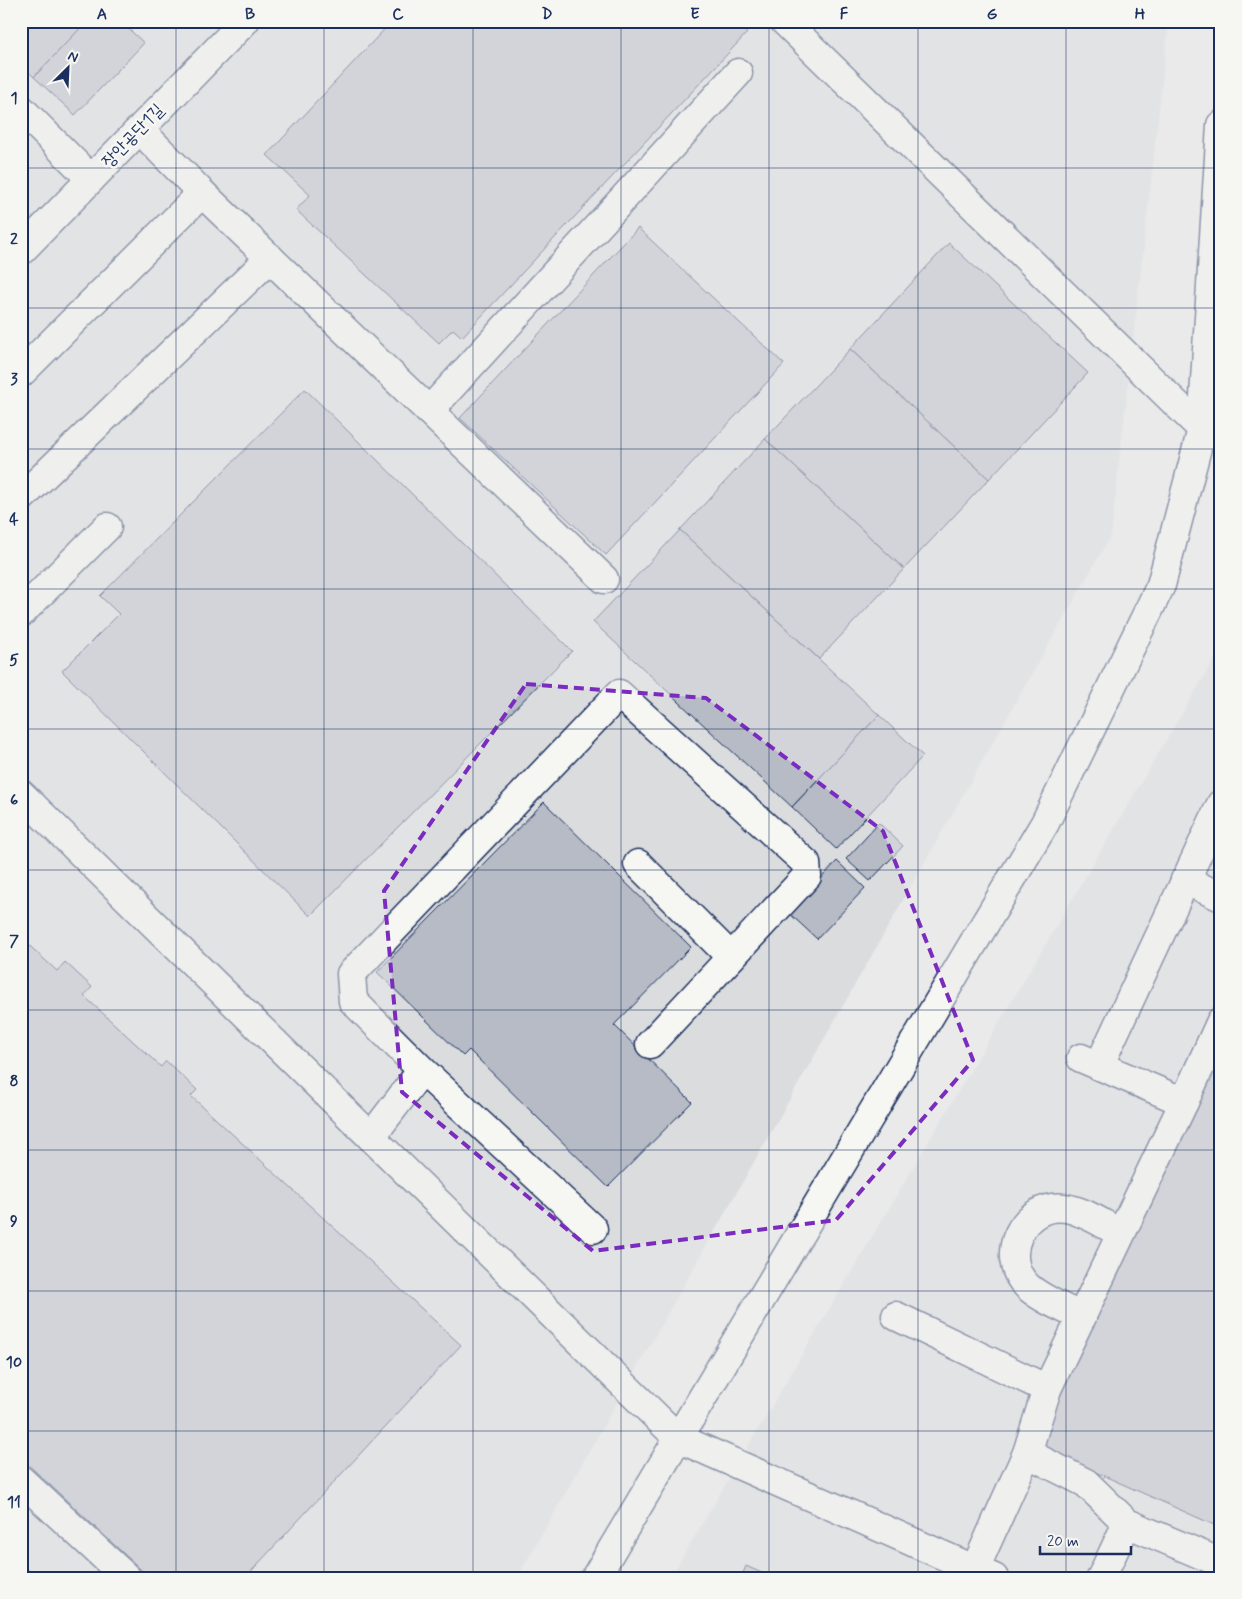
<svg xmlns="http://www.w3.org/2000/svg" width="1242" height="1599" font-family="Mynerve,'Poor Story',sans-serif">
  <style>
    .built { fill: #dadcde }
    .building { fill: #b6bbc6; stroke: #1b2f5e }
    .lines { fill: none; stroke-linecap: round; stroke-linejoin: round }
    .minor-casing { stroke: #1b2f5e; stroke-width: 31 }
    .major-casing { stroke: #1b2f5e; stroke-width: 31 }
    .minor { stroke: #f6f6f2; stroke-width: 28 }
    .major { stroke: #f6f6f2; stroke-width: 28 }
    .marked { fill: none; stroke: #7b2cbf; stroke-width: 4; stroke-dasharray: 10 6; stroke-linejoin: round }
    .grid { fill: none; stroke: #1b2f5e; stroke-width: 1; stroke-opacity: 0.55 }
    .labels { text-anchor: middle; dominant-baseline: central; stroke-width: 5; stroke-linejoin: round; paint-order: stroke }
    .street-label { font-size: 18px; fill: #1b2f5e; stroke: #f6f6f2 }
    .neatline { fill: none; stroke: #1b2f5e; stroke-width: 2 }
    .grid-label { font-size: 16px; text-anchor: middle; font-weight: bold; fill: #1b2f5e }
  </style>
  <rect width="100%" height="100%" fill="#e9eae9"/>
  <filter id="ink" filterUnits="userSpaceOnUse"><feTurbulence type="fractalNoise" baseFrequency=".02" numOctaves="2"/><feDisplacementMap in="SourceGraphic" scale="10" xChannelSelector="R" yChannelSelector="G"/><feConvolveMatrix kernelMatrix="1 2 1 2 8 2 1 2 1" color-interpolation-filters="sRGB"/></filter>
  <g filter="url(#ink)">
    <g class="built">
      <polygon points="21,21 1169,21 1111,535 517,1578 21,1578"/>
      <polygon points="1221,648 1221,1578 670,1578"/>
    </g>
    <g class="building">
      <polygon points="21,21 74,21 81,28 34,77 21,65"/>
      <polygon points="74,21 87,21 81,28"/>
      <polygon points="87,21 120,21 144,43 75,115 34,77"/>
      <polygon points="392,21 734,21 747,33 462,337 453,329 439,343 296,210 310,195 267,155"/>
      <polygon points="638,228 784,364 606,555 460,418"/>
      <polygon points="949,243 1088,373 989,479 850,349"/>
      <polygon points="850,349 989,479 904,569 765,439"/>
      <polygon points="305,389 572,651 310,916 62,671 119,614 100,596"/>
      <polygon points="765,439 904,569 819,659 680,530"/>
      <polygon points="680,530 879,715 792,807 593,622"/>
      <polygon points="879,715 923,756 836,849 792,807"/>
      <polygon points="544,802 691,947 614,1025 692,1102 608,1187 469,1050 463,1056 377,972"/>
      <polygon points="879,823 903,846 870,881 846,859"/>
      <polygon points="837,861 865,888 817,939 789,913"/>
      <polygon points="21,938 57,971 65,962 92,987 84,996 161,1067 166,1061 197,1090 191,1096 461,1345 245,1578 178,1578 175,1575 173,1578 150,1578 21,1458"/>
      <polygon points="1221,1036 1221,1528 1037,1446"/>
      <polygon points="21,1563 37,1578 21,1578"/>
      <polygon points="746,1566 773,1578 741,1578"/>
    </g>
    <g class="lines">
      <defs>
        <g id="minor">
          <polyline points="784,21 1202,429 1221,438"/>
          <polyline points="21,109 91,179"/>
          <polyline points="140,130 202,193 604,579"/>
          <polyline points="21,251 245,21"/>
          <polyline points="21,373 202,193"/>
          <polyline points="429,411 738,73"/>
          <polyline points="21,498 270,258"/>
          <polyline points="21,613 107,527"/>
          <polyline points="21,794 678,1438 994,1578"/>
          <polyline points="638,864 731,957"/>
          <polyline points="1185,880 1221,897"/>
          <polyline points="1081,1058 1184,1102"/>
          <polyline points="1099,1066 1221,804"/>
          <polyline points="371,1137 422,1070"/>
          <polyline points="593,1229 422,1070 353,1001 351,974 619,694 806,863 807,876 650,1044"/>
          <polyline points="896,1316 1047,1389"/>
          <path d="M1082,1317C1064,1308 1043,1300 1028,1287C996,1257 1023,1202 1065,1208C1085,1211 1104,1225 1121,1233"/>
          <polyline points="1027,1453 1086,1483 1127,1523 1221,1563"/>
          <polyline points="21,1480 127,1578"/>
          <polyline points="975,1569 1027,1453 1047,1389 1184,1102 1221,1021"/>
          <polyline points="1101,1578 1127,1523"/>
        </g>
        <polyline id="major" points="595,1578 1045,823 1161,585 1202,429 1221,125"/>
      </defs>
      <use href="#minor" class="minor-casing"/>
      <use href="#major" class="major-casing"/>
      <use href="#minor" class="minor"/>
      <use href="#major" class="major"/>
    </g>
  </g>
  <path d="M0 0H1242V1599H0ZM526,684L706,698L883,831L973,1060L836,1220L593,1251L402,1092L384,891Z" fill="#e9eae9" fill-opacity=".55" fill-rule="evenodd"/>
  <path class="marked" d="M526,684L706,698L883,831L973,1060L836,1220L593,1251L402,1092L384,891Z"/>
  <path class="grid" d="M176,21V1578M324,21V1578M473,21V1578M621,21V1578M769,21V1578M918,21V1578M1066,21V1578M21,168H1221M21,308H1221M21,449H1221M21,589H1221M21,729H1221M21,870H1221M21,1010H1221M21,1150H1221M21,1291H1221M21,1431H1221"/>
  <g class="labels">
    <g class="street-label">
      <text transform="translate(133 136) rotate(-46)">장안공단1길</text>
    </g>
  </g>
  <rect width="1242" height="1599" fill="none" stroke="#f6f6f2" stroke-width="55"/>
  <g transform="translate(68 68) rotate(24)" stroke="#f6f6f2" stroke-width="4" paint-order="stroke">
  <path d="M0-4L9 19L0 12L-9 19Z" fill="#1b2f5e"/>
  <text y="-8" font-size="14" font-weight="bold" text-anchor="middle" fill="#1b2f5e">N</text>
  </g>
  <path d="M1040 1546v8h91v-8" fill="none" stroke="#1b2f5e" stroke-width="2.5"/>
  <text x="1047" y="1546" font-size="15" fill="#1b2f5e" stroke="#f6f6f2" stroke-width="4" paint-order="stroke">20 m</text>
  <rect x="28" y="28" width="1186" height="1544" class="neatline"/>
  <g class="grid-label">
    <text x="102" y="19">A</text>
    <text x="250" y="19">B</text>
    <text x="398" y="19">C</text>
    <text x="547" y="19">D</text>
    <text x="695" y="19">E</text>
    <text x="844" y="19">F</text>
    <text x="992" y="19">G</text>
    <text x="1140" y="19">H</text>
    <text x="14" y="103">1</text>
    <text x="14" y="244">2</text>
    <text x="14" y="384">3</text>
    <text x="14" y="524">4</text>
    <text x="14" y="665">5</text>
    <text x="14" y="805">6</text>
    <text x="14" y="946">7</text>
    <text x="14" y="1086">8</text>
    <text x="14" y="1226">9</text>
    <text x="14" y="1367">10</text>
    <text x="14" y="1507">11</text>
  </g>
</svg>
